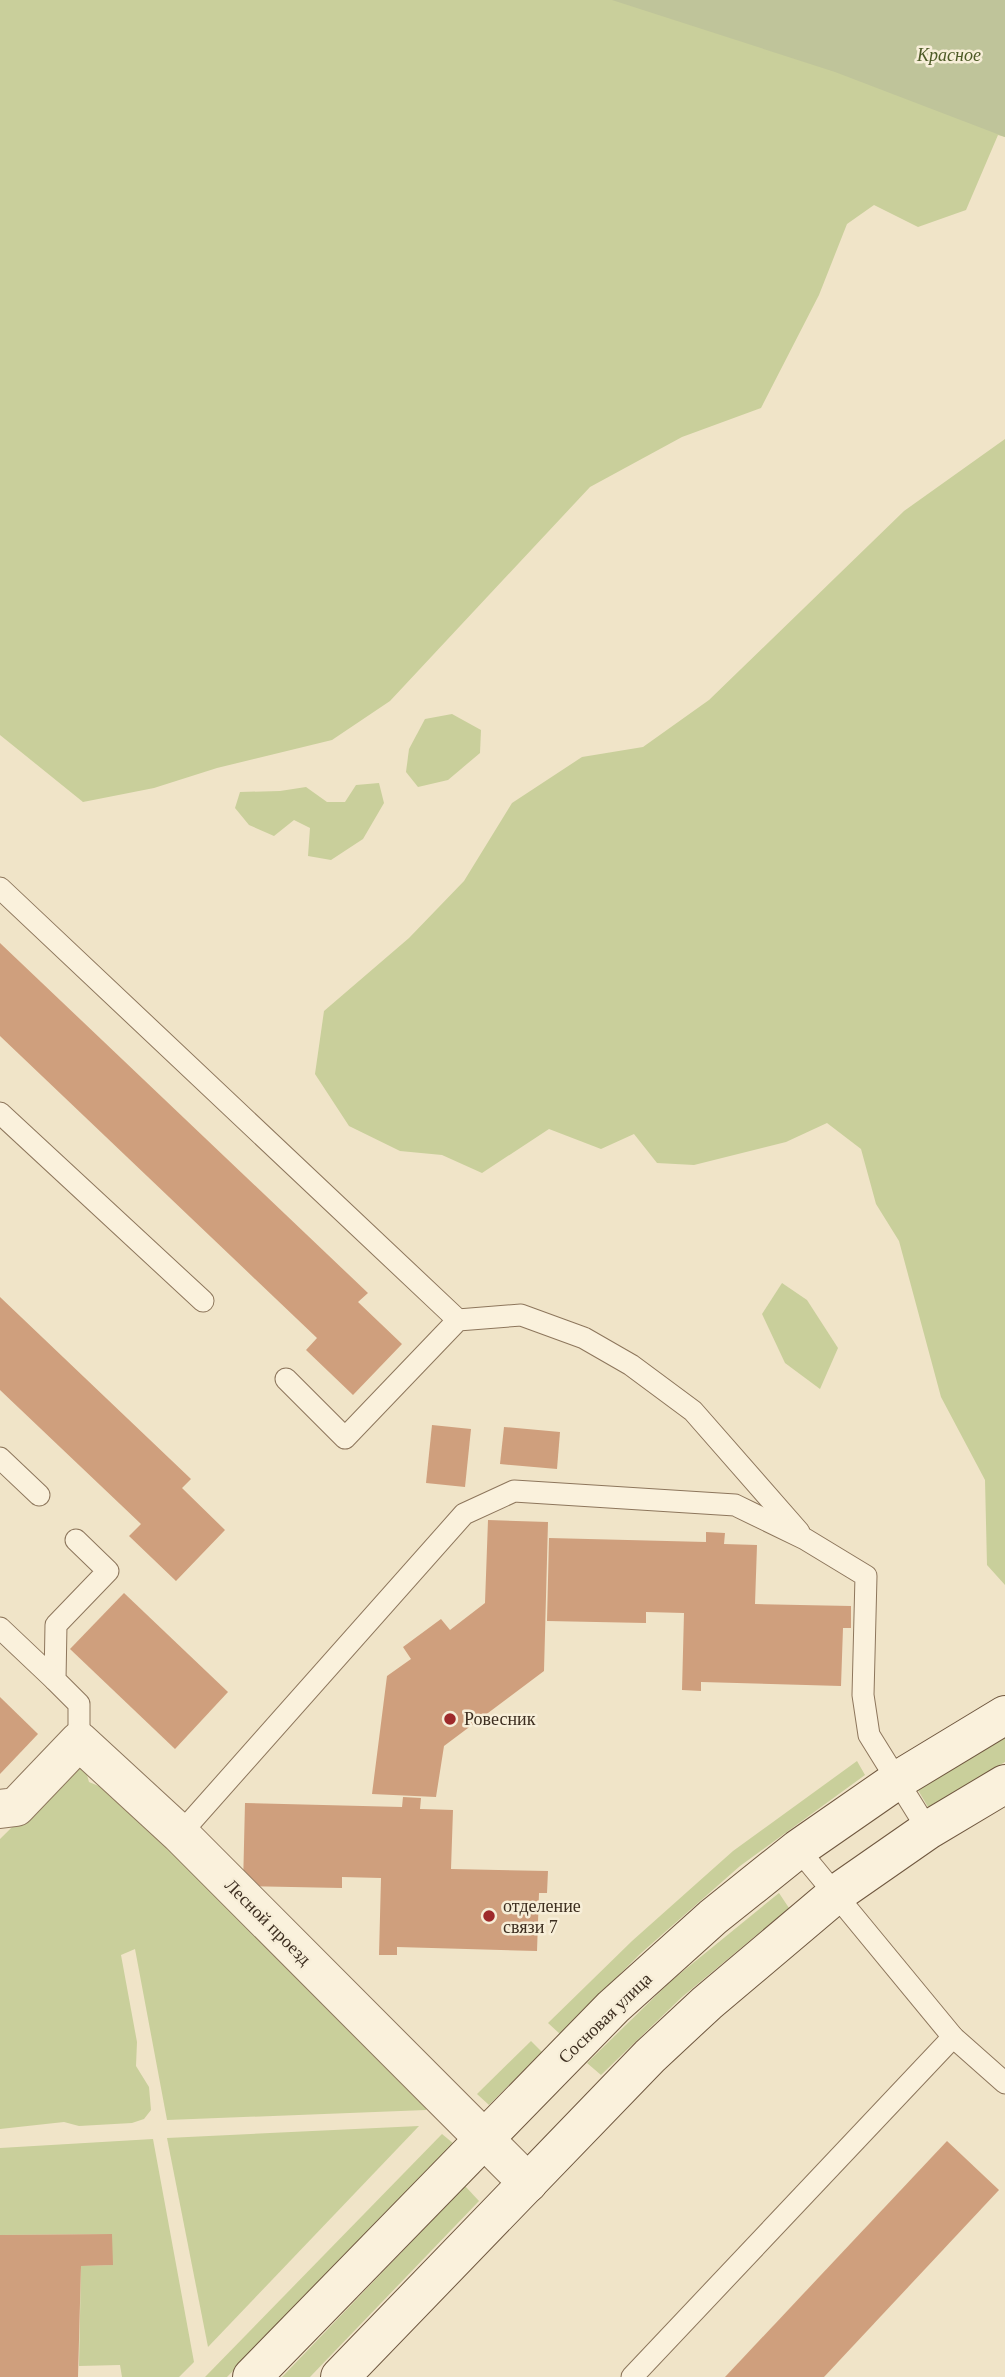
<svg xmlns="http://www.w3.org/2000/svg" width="1005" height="2377" font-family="Georgia,serif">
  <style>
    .green { fill: #c9cf9b }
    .cemetery { fill: #bfc49a }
    .building { fill: #cf9f7d }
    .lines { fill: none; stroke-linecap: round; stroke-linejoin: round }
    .lane-casing { stroke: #8d765c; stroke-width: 23 }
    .street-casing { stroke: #8d765c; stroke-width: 40 }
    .secondary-casing { stroke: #6f573f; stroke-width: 40 }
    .lane { stroke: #faf1dc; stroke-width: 21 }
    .street { stroke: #faf1dc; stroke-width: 38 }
    .secondary { stroke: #faf1dc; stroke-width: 38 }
    .poi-dot { fill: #9e2a2b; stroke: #f7eed8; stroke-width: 2.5 }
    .labels { text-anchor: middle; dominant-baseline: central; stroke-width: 5; stroke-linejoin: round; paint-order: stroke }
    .park-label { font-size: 18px; font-style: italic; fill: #4d5a26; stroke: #f7eed8 }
    .poi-label { font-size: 18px; fill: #3d2e20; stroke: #f7eed8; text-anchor: start }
    .street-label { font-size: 18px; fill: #3d2e20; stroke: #f7eed8 }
  </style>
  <rect width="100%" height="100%" fill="#f0e4c8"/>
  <g class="green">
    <polygon points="0,0 1005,0 1005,137 998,135 966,210 918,227 874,205 847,224 819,295 761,408 682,437 590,487 390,701 332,740 217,768 154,788 83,802 0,735"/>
    <polygon points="1005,439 1005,1585 987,1565 985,1480 941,1397 899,1241 876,1204 861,1149 827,1123 786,1142 694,1165 657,1163 634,1134 601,1149 549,1129 482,1173 442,1155 400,1151 349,1126 315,1074 324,1011 409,938 464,881 512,803 582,757 643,747 709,700 904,511"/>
    <polygon points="452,714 481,730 480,753 448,780 418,787 406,772 409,749 425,719"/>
    <polygon points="379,783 384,803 363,839 331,860 308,856 310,828 294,820 274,836 249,825 235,808 240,792 280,791 306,787 327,802 345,802 356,785"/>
    <polygon points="782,1283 807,1300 838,1348 820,1389 785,1363 762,1314"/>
    <polygon points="1005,1738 1005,1762 928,1807 918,1790"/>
    <polygon points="82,1758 89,1782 106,1789 103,1772 428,2101 426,2110 167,2120 135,1949 121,1955 137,2042 136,2066 149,2087 151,2110 144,2119 132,2123 79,2126 64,2122 0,2129 0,1839"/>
    <polygon points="857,1761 865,1775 740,1866 640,1954 560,2034 548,2023 632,1941 733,1851"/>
    <polygon points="779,1893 789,1908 682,1997 601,2075 587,2063 671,1981"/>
    <polygon points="531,2041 542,2052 489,2105 477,2094"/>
    <polygon points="419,2126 208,2347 167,2138"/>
    <polygon points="442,2134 454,2144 227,2377 205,2377"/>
    <polygon points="153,2139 194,2362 179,2377 122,2377 120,2365 79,2366 81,2266 112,2265 112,2234 0,2235 0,2148"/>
    <polygon points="465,2186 479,2201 310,2377 282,2377"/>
  </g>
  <polygon class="cemetery" points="612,0 1005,0 1005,137 835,72"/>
  <g class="building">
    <polygon points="0,943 368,1293 358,1302 402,1344 353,1395 306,1350 317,1338 0,1036"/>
    <polygon points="0,1297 191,1479 182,1488 225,1530 176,1581 129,1536 141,1524 0,1390"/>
    <polygon points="432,1425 471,1429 465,1487 426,1483"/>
    <polygon points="504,1427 560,1432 557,1469 500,1464"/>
    <polygon points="488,1520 548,1522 544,1671 444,1746 436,1797 372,1794 387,1676 411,1659 403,1647 441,1619 450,1630 485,1603"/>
    <polygon points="706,1532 725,1533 724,1544 757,1545 755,1604 851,1606 851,1628 843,1628 841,1686 701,1682 701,1691 682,1690 684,1613 646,1612 646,1623 547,1621 549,1538 706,1542"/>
    <polygon points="124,1593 228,1692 175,1749 70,1649"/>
    <polygon points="0,1697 38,1734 0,1774"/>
    <polygon points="403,1797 421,1798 420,1809 453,1810 451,1869 548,1871 547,1893 539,1893 537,1951 397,1947 397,1955 379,1955 381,1878 342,1877 342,1888 243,1886 245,1803 402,1807"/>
    <polygon points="947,2141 999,2190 824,2377 725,2377"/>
    <polygon points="112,2234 113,2265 81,2266 78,2377 0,2377 0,2235"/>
  </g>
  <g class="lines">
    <defs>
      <g id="lane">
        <polyline points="0,888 458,1320"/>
        <polyline points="0,1113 203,1301"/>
        <polyline points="286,1379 345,1438 458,1320 521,1315 584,1338 631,1365 693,1411 799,1532"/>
        <polyline points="0,1458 39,1495"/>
        <polyline points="76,1540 108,1571 56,1625 55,1680 79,1704 79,1741"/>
        <polyline points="0,1628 55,1680"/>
        <polyline points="180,1834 464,1514 514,1491 735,1505 805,1539 866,1576 863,1695 869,1735 928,1830"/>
        <polyline points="798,1849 953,2037 1005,2083"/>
        <polyline points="632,2377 953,2037"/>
      </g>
      <polyline id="street" points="0,1809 16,1807 79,1741 180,1834 528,2183"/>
      <g id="secondary">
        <polyline points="252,2377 613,2007 713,1917 798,1849 896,1781 1005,1715"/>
        <polyline points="340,2377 650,2056 707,2003 836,1894 928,1830 1005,1784"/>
      </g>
    </defs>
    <use href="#lane" class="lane-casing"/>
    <use href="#street" class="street-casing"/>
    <use href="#secondary" class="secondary-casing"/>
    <use href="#lane" class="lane"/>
    <use href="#street" class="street"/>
    <use href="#secondary" class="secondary"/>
  </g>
  <g class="poi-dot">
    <circle cx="450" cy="1719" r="7"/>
    <circle cx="489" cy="1916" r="7"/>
  </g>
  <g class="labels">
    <g class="park-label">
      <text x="949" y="55">Красное</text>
    </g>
    <g class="poi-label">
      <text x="464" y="1719">Ровесник</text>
      <text x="503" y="1906">отделение<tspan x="503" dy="21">связи 7</tspan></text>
    </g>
    <g class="street-label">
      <text transform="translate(268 1922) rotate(45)">Лесной проезд</text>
      <text transform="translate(605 2018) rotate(-44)">Сосновая улица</text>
    </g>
  </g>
</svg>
